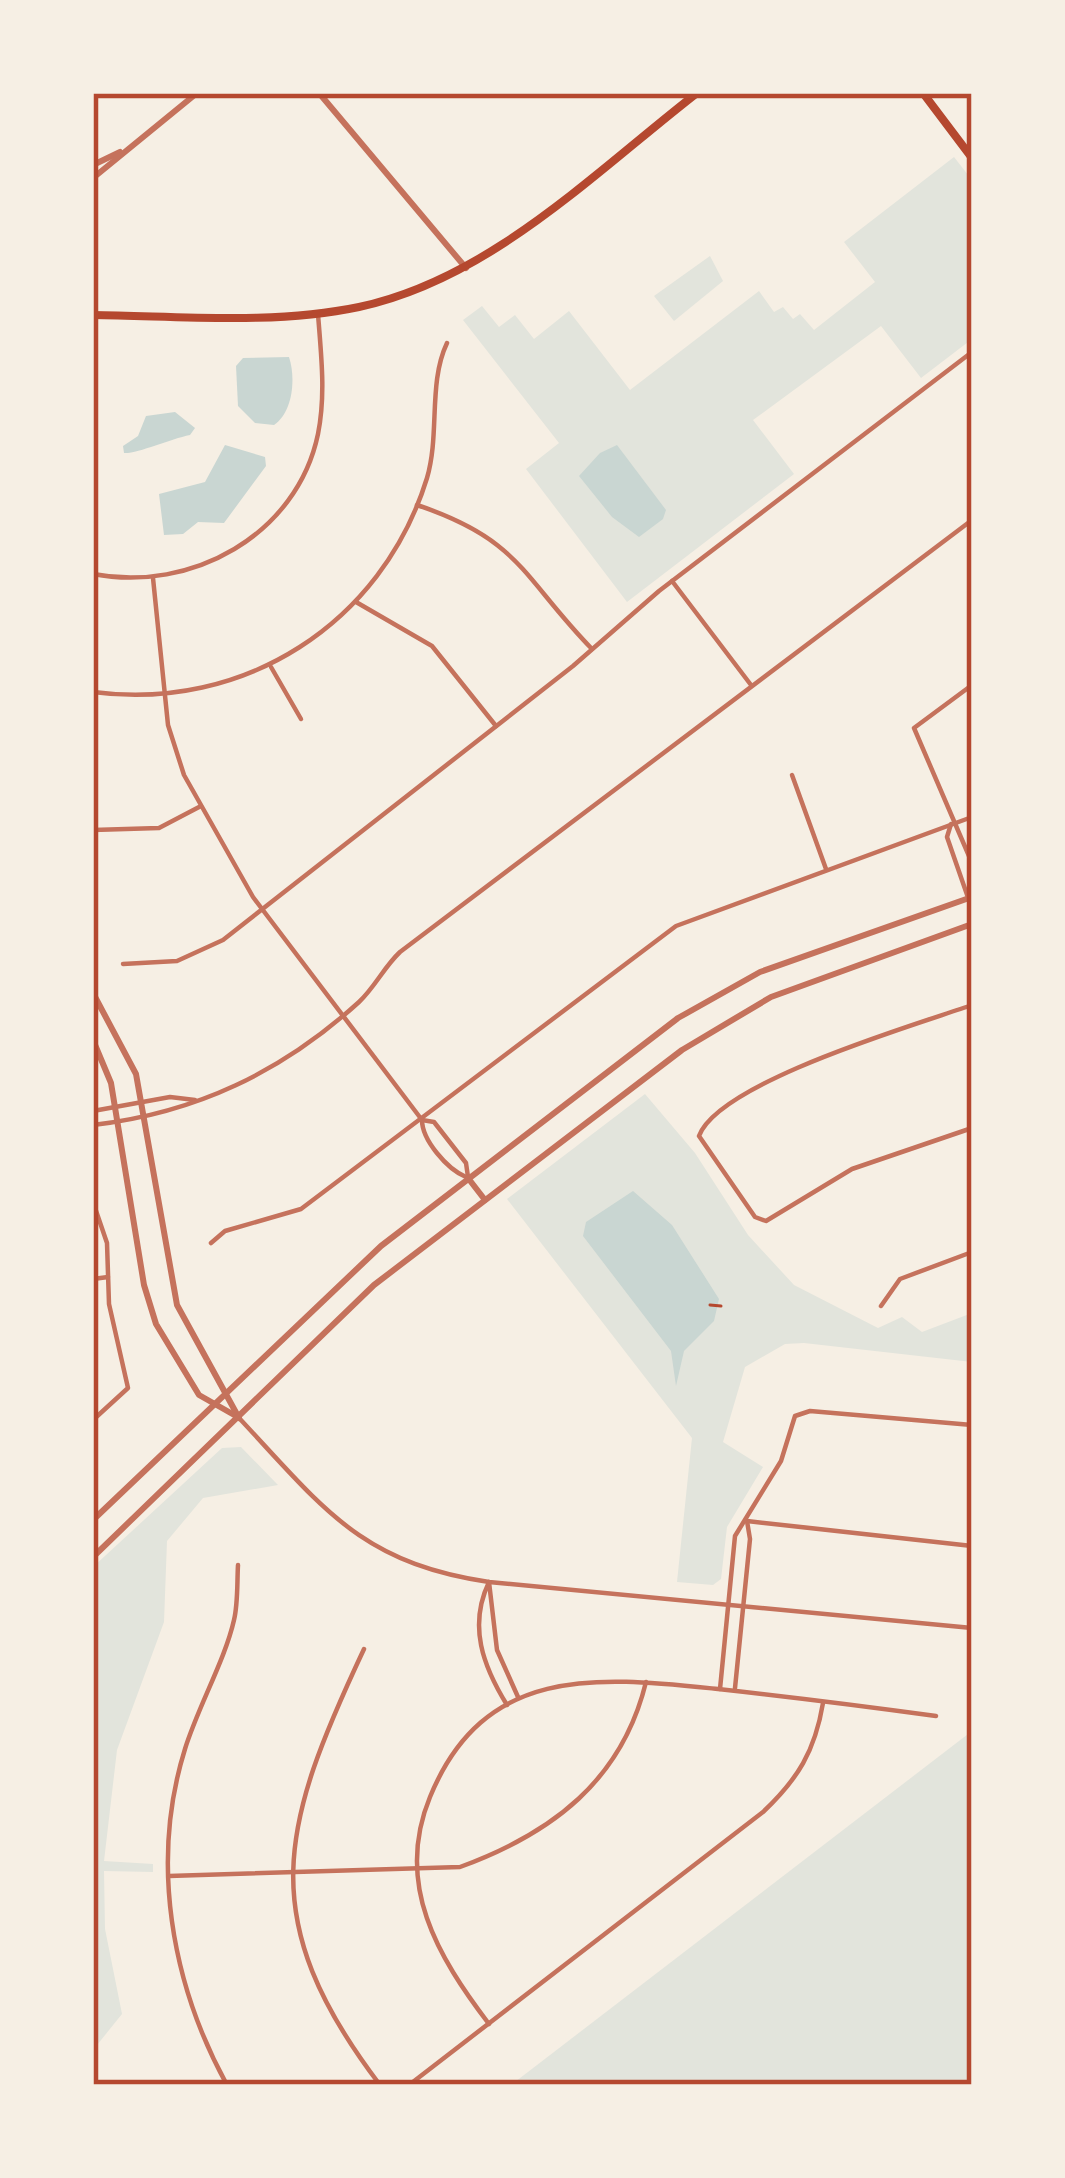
<svg xmlns="http://www.w3.org/2000/svg" width="1065" height="2178" font-family="Bitter,serif">
  <style>
    .green { fill: #e2e4dc }
    .water { fill: #c9d6d2 }
    .lines { fill: none; stroke-linecap: round; stroke-linejoin: round }
    .path { stroke: #b5482f; stroke-width: 3 }
    .minor { stroke: #c5725c; stroke-width: 4.5 }
    .tertiary { stroke: #c5725c; stroke-width: 6 }
    .secondary { stroke: #b5482f; stroke-width: 8 }
    .neatline { fill: none; stroke: #b5482f; stroke-width: 4.5 }
  </style>
  <rect width="100%" height="100%" fill="#f6efe4"/>
  <g class="green">
    <polygon points="954,157 972,180 972,339 921,378 881,326 753,420 794,474 627,602 526,469 559,443 463,320 482,306 499,327 515,315 534,339 569,311 630,390 759,291 774,312 783,307 793,319 800,314 814,330 875,282 844,242"/>
    <polygon points="710,256 723,281 674,321 654,296"/>
    <polygon points="645,1094 695,1153 748,1235 794,1285 878,1328 902,1317 922,1332 972,1313 972,1362 804,1343 785,1344 745,1367 723,1442 763,1467 727,1527 721,1579 713,1585 677,1582 692,1438 507,1199"/>
    <polygon points="241,1447 278,1485 203,1498 167,1541 164,1622 117,1750 104,1861 153,1864 153,1872 104,1871 105,1929 122,2014 93,2050 93,1567 222,1448"/>
    <polygon points="972,1731 972,2085 511,2085"/>
  </g>
  <g class="water">
    <path d="M289,357C296,378 293,412 274,425L255,423L238,406L236,366L243,358Z"/>
    <path d="M175,412L195,428L190,435C170,439 137,454 124,453L123,446L138,436L146,416Z"/>
    <polygon points="225,445 265,457 266,466 224,523 198,522 183,534 164,535 159,494 205,482"/>
    <polygon points="617,445 666,510 663,519 639,537 612,517 579,476 600,453"/>
    <polygon points="633,1191 672,1225 719,1299 714,1321 684,1351 676,1386 671,1351 583,1236 586,1222"/>
  </g>
  <g class="lines">
    <polyline class="path" points="710,1305 721,1306"/>
    <g class="minor">
      <path d="M417,505C521,540 522,577 592,649"/>
      <path d="M93,574C191,593 297,535 318,434C326,394 321,354 318,314"/>
      <path d="M153,578L168,725L184,775L253,897L422,1120C422,1140 447,1169 466,1177"/>
      <polyline points="672,581 751,685"/>
      <polyline points="356,602 432,646 496,726"/>
      <polyline points="271,667 301,719"/>
      <polyline points="972,685 914,728 972,863"/>
      <path d="M93,692C243,712 382,624 427,478C440,434 428,383 447,343"/>
      <polyline points="792,775 826,869"/>
      <polyline points="951,824 947,837 972,909"/>
      <polyline points="93,830 159,828 201,806"/>
      <polyline points="123,964 177,961 223,940 573,666 659,591 972,352"/>
      <path d="M972,1005C915,1025 719,1082 699,1136L755,1217L766,1221L852,1169L972,1128"/>
      <polyline points="93,1111 170,1097 195,1100"/>
      <polyline points="422,1120 434,1122 466,1163 468,1177"/>
      <path d="M93,1125C196,1113 282,1072 359,1002C375,987 384,967 400,952L972,520"/>
      <polyline points="93,1202 107,1243 109,1304 128,1388 93,1420"/>
      <polyline points="211,1243 225,1231 301,1209 676,926 972,817"/>
      <polyline points="93,1279 108,1277"/>
      <polyline points="881,1306 900,1279 972,1252"/>
      <path d="M240,1419C324,1509 361,1563 489,1582L972,1628"/>
      <polyline points="747,1521 972,1546"/>
      <path d="M489,1582C468,1626 483,1666 507,1705"/>
      <polyline points="489,1582 497,1650 518,1697"/>
      <path d="M364,1649C281,1826 253,1918 380,2085"/>
      <polyline points="735,1688 750,1539 747,1521"/>
      <polyline points="720,1689 735,1536 781,1461 795,1416 810,1411 972,1425"/>
      <path d="M169,1876L460,1867C553,1833 622,1780 646,1682"/>
      <path d="M489,2024C438,1957 394,1884 430,1797C485,1663 599,1677 718,1689C791,1697 863,1706 936,1716"/>
      <path d="M227,2085C171,1983 150,1861 185,1749C198,1707 225,1660 234,1620C238,1604 237,1583 238,1565"/>
      <path d="M409,2085L763,1812C798,1779 815,1751 823,1703"/>
    </g>
    <g class="tertiary">
      <polyline points="319,93 466,268"/>
      <polyline points="93,165 120,152"/>
      <polyline points="93,178 197,93"/>
      <polyline points="93,993 136,1074 177,1305 239,1418"/>
      <polyline points="93,1040 111,1083 144,1285 156,1324 199,1395 236,1416"/>
      <polyline points="468,1178 485,1200"/>
      <polyline points="93,1520 381,1246 678,1018 760,972 972,897"/>
      <polyline points="93,1557 374,1285 682,1050 771,997 972,924"/>
    </g>
    <g class="secondary">
      <polyline points="923,93 972,158"/>
      <path d="M93,315C180,316 273,325 359,307C490,279 594,173 697,93"/>
    </g>
  </g>
  <rect width="1065" height="2178" fill="none" stroke="#f6efe4" stroke-width="192"/>
  <rect x="96" y="96" width="873" height="1986" class="neatline"/>
</svg>
